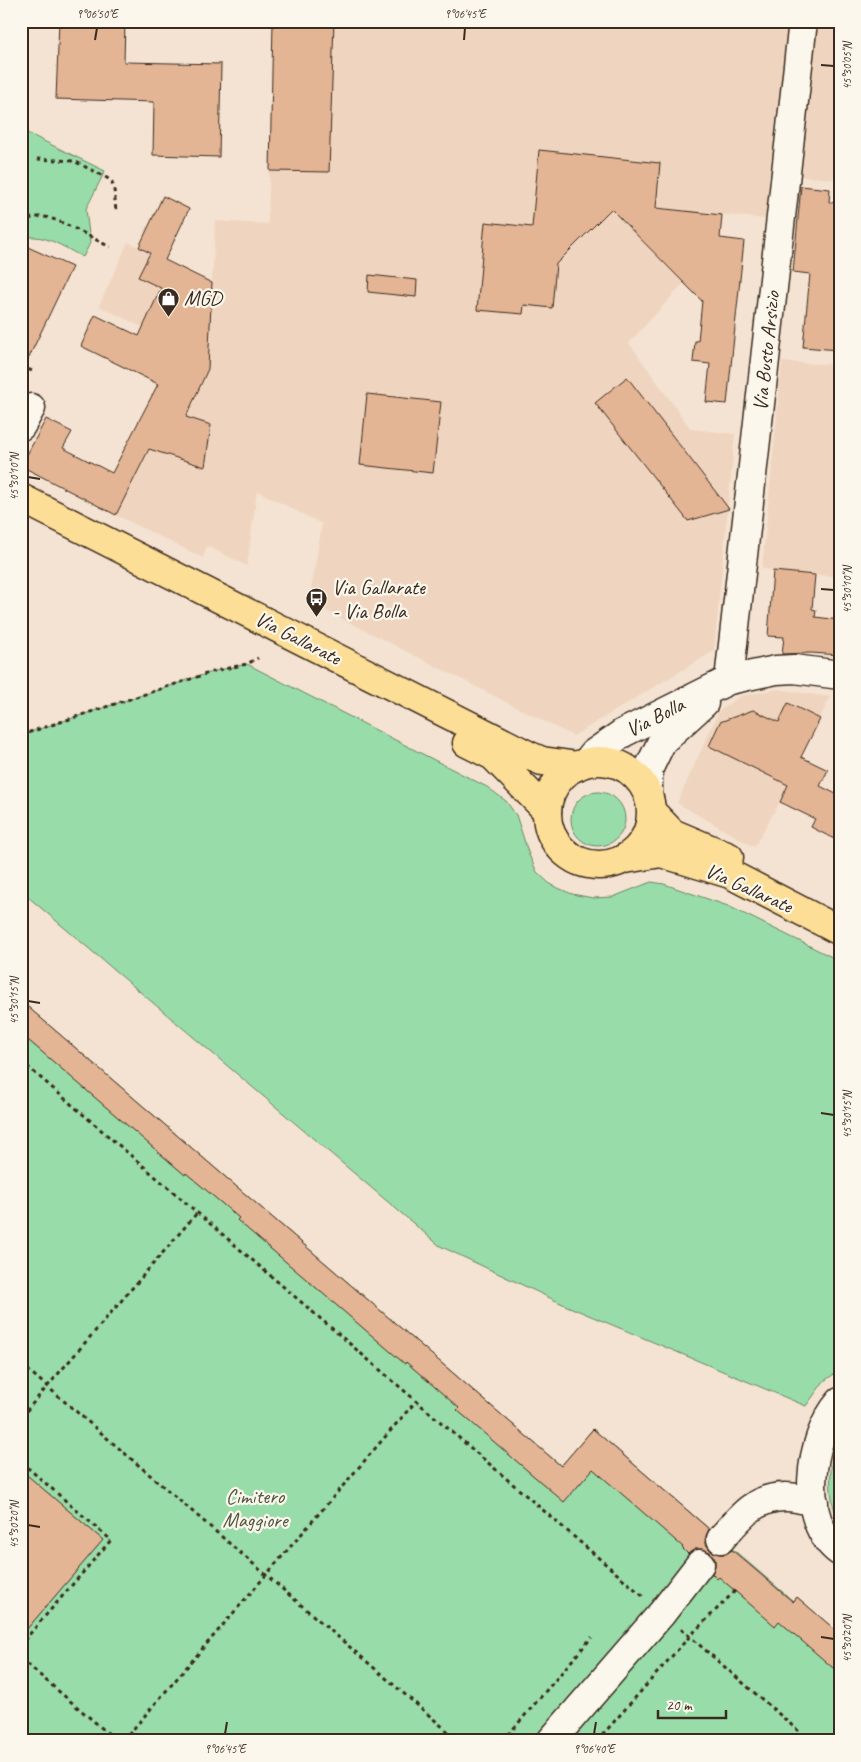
<svg xmlns="http://www.w3.org/2000/svg" width="861" height="1762" font-family="Caveat,sans-serif">
  <style>
    .built { fill: #efd5bf }
    .green { fill: #98dda9; stroke: #6a8464 }
    .building { fill: #e3b594; stroke: #3b2a1e }
    .lines { fill: none; stroke-linecap: round; stroke-linejoin: round }
    .minor-casing { stroke: #3b2a1e; stroke-width: 31 }
    .major-casing { stroke: #3b2a1e; stroke-width: 31 }
    .path { stroke: #3b2a1e; stroke-width: 3; stroke-dasharray: 4 4; stroke-linecap: butt }
    .minor { stroke: #fbf7ec; stroke-width: 28 }
    .major { stroke: #fdde96; stroke-width: 28 }
    .ticks { fill: none; stroke: #3b2a1e; stroke-width: 2 }
    .labels { text-anchor: middle; dominant-baseline: central; stroke-width: 4.5; stroke-linejoin: round; paint-order: stroke }
    .poi-label { font-size: 21px; fill: #3b2a1e; stroke: #fbf7ec; text-anchor: start }
    .street-label { font-size: 21px; fill: #3b2a1e; stroke: #fbf7ec }
    .park-label { font-size: 21px; fill: #525741; stroke: #fbf7ec }
    .neatline { fill: none; stroke: #3b2a1e; stroke-width: 2 }
    .ticks-label { font-size: 12px; text-anchor: middle; fill: #3b2a1e }
  </style>
  <rect width="100%" height="100%" fill="#f4e3d2"/>
  <filter id="ink" filterUnits="userSpaceOnUse"><feTurbulence type="fractalNoise" baseFrequency=".02" numOctaves="2"/><feDisplacementMap in="SourceGraphic" scale="10" xChannelSelector="R" yChannelSelector="G"/><feConvolveMatrix kernelMatrix="1 2 1 2 8 2 1 2 1" color-interpolation-filters="sRGB"/></filter>
  <g filter="url(#ink)">
    <g class="built">
      <polygon points="273,21 797,21 777,220 616,204 611,209 684,283 629,343 691,429 735,434 714,651 573,736 309,602 322,524 257,491 247,566 207,546 203,558 116,515 177,396 193,402 208,369 209,360 99,306 128,242 212,283 215,221 268,224"/>
      <polygon points="807,21 840,21 840,180 789,175"/>
      <polygon points="782,362 840,365 840,577 773,571 762,568"/>
      <polygon points="778,689 830,697 780,802 754,847 677,803 719,711 740,696"/>
    </g>
    <g class="green">
      <path d="M21,130L105,171L86,209L90,243L83,257C64,248 43,231 21,239Z"/>
      <polygon points="247,664 487,787 506,801 516,815 529,855 537,872 551,885 572,894 593,898 613,897 651,882 664,884 728,906 840,961 840,1370 824,1381 806,1406 567,1306 440,1246 21,891 21,735 215,671"/>
      <circle cx="598" cy="819" r="27"/>
      <polygon points="21,1001 561,1466 593,1429 793,1601 797,1597 840,1634 840,1741 21,1741"/>
      <path d="M839,1431H840V1525C826,1495 829,1462 839,1431Z"/>
    </g>
    <g class="building">
      <polygon points="59,21 125,21 124,62 221,64 219,157 153,155 154,102 56,99"/>
      <polygon points="273,21 334,21 329,172 270,171"/>
      <polygon points="539,150 660,163 656,208 722,215 720,238 744,241 727,404 706,402 710,364 693,362 695,341 698,341 702,301 611,209 556,264 552,308 524,305 523,314 477,310 485,222 532,227"/>
      <polygon points="801,186 830,189 829,202 840,203 840,333 838,350 803,347 810,274 793,272"/>
      <polygon points="163,196 189,209 165,260 212,283 208,369 186,417 211,425 205,467 149,449 116,515 21,466 46,419 72,432 63,448 112,473 158,384 81,346 95,315 139,336 161,288 138,277 150,253 139,247"/>
      <polygon points="21,244 72,267 21,374"/>
      <polygon points="369,275 417,280 416,297 368,292"/>
      <polygon points="627,377 729,509 688,521 595,403"/>
      <polygon points="367,394 441,402 433,473 360,465"/>
      <polygon points="773,571 815,575 812,609 816,610 815,617 840,620 840,655 811,653 782,654 784,637 768,636"/>
      <polygon points="788,703 820,719 801,757 828,770 820,786 840,796 840,842 811,827 815,819 780,802 788,785 709,746 720,722 753,710 779,722"/>
      <polygon points="21,1001 561,1466 593,1429 709,1529 706,1536 706,1544 711,1551 719,1554 726,1554 732,1550 793,1602 797,1597 840,1634 840,1674 779,1621 775,1626 719,1577 717,1579 712,1574 715,1566 715,1559 710,1552 702,1549 695,1549 688,1554 682,1548 683,1547 593,1469 564,1502 457,1410 459,1408 406,1362 405,1364 237,1220 239,1218 186,1173 185,1175 21,1034"/>
      <polygon points="21,1470 103,1540 21,1636"/>
    </g>
    <g class="lines">
      <defs>
        <g id="minor">
          <polyline points="21,426 31,408"/>
          <polyline points="729,680 803,21"/>
          <polyline points="587,762 593,754 623,733 729,680 776,670 794,669 840,675"/>
          <polyline points="648,793 648,770 662,741 704,703"/>
          <path d="M840,1402C809,1437 797,1521 840,1552"/>
          <path d="M721,1539C739,1518 755,1496 787,1497C796,1497 805,1500 814,1502"/>
          <polyline points="551,1741 662,1613 700,1564"/>
        </g>
        <g id="major">
          <polyline points="21,498 530,756 542,761 578,766"/>
          <polyline points="467,743 493,756 547,811"/>
          <circle cx="599" cy="813" r="52"/>
          <polyline points="652,812 672,833 729,857"/>
          <polyline points="625,859 661,853 730,874 840,931"/>
        </g>
      </defs>
      <use href="#minor" class="minor-casing"/>
      <use href="#major" class="major-casing"/>
      <g class="path">
        <polyline points="37,159 74,161 107,178 112,182 114,189 116,212"/>
        <path d="M21,222C28,219 37,216 44,217C60,219 94,239 110,247"/>
        <polyline points="21,366 32,371"/>
        <polyline points="21,735 215,671 247,664 258,658"/>
        <polyline points="21,1061 644,1597"/>
        <polyline points="21,1364 459,1741"/>
        <polyline points="21,1417 197,1213"/>
        <polyline points="21,1462 111,1540 21,1644"/>
        <polyline points="681,1629 810,1741"/>
        <polyline points="21,1659 117,1741"/>
        <polyline points="123,1741 416,1401"/>
        <polyline points="503,1741 592,1637"/>
        <polyline points="597,1741 689,1637 735,1591"/>
      </g>
      <use href="#minor" class="minor"/>
      <use href="#major" class="major"/>
    </g>
  </g>
  <path class="ticks" d="M95,40L97,28M464,40L465,28M821,65L834,66M28,477L40,479M821,589L834,590M28,1001L40,1003M821,1113L834,1115M28,1525L40,1527M821,1637L834,1639M225,1734L227,1722M594,1734L596,1722"/>
  <defs>
    <symbol id="shop-pin" viewBox="-11 -11 22 30"><path d="M0 17L-7.5 6A9.5 9.5 0 1 1 7.5 6Z" fill="#3b2a1e" stroke="#fbf7ec"/><path d="M-5-2.5h2.3a2.7 3.5 0 0 1 5.4 0H5L5.5 6h-11ZM-1.5-2.5h3a1.5 2.3 0 0 0-3 0Z" fill="#fff"/></symbol>
    <symbol id="bus-pin" viewBox="-11 -11 22 30"><path d="M0 17L-7.5 6A9.5 9.5 0 1 1 7.5 6Z" fill="#3b2a1e" stroke="#fbf7ec"/><path d="M-5-6H5V4H4V6H2V4H-2V6H-4V4H-5ZM-3.5-4V0h7V-4ZM-3.5 1.2v1.5H-2V1.2ZM2 1.2v1.5H3.5V1.2Z" fill="#fff"/></symbol>
  </defs>
  <g fill-rule="evenodd">
    <use href="#shop-pin" x="156" y="286" width="25" height="34"/>
    <use href="#bus-pin" x="304" y="586" width="25" height="34"/>
  </g>
  <g class="labels">
    <g class="poi-label">
      <text x="184" y="298">MGD</text>
      <text x="332" y="587">Via Gallarate<tspan x="332" dy="24">- Via Bolla</tspan></text>
    </g>
    <g class="street-label">
      <text transform="translate(766 351) rotate(-84)">Via Busto Arsizio</text>
      <text transform="translate(298 638) rotate(27)">Via Gallarate</text>
      <text transform="translate(655 717) rotate(-27)">Via Bolla</text>
      <text transform="translate(749 888) rotate(24)">Via Gallarate</text>
    </g>
    <g class="park-label">
      <text x="255" y="1496">Cimitero<tspan x="255" dy="24">Maggiore</tspan></text>
    </g>
  </g>
  <rect width="861" height="1762" fill="none" stroke="#fbf7ec" stroke-width="55"/>
  <path d="M658 1710v8h68v-8" fill="none" stroke="#3b2a1e" stroke-width="2.5"/>
  <text x="666" y="1710" font-size="15" fill="#3b2a1e" stroke="#fbf7ec" stroke-width="4" paint-order="stroke">20 m</text>
  <rect x="28" y="28" width="806" height="1706" class="neatline"/>
  <g class="ticks-label">
    <text x="97" y="18">9°06'50"E</text>
    <text x="465" y="18">9°06'45"E</text>
    <text transform="translate(847 66) rotate(-90)" y="4">45°30'05"N</text>
    <text transform="translate(14 477) rotate(-90)" y="4">45°30'10"N</text>
    <text transform="translate(847 590) rotate(-90)" y="4">45°30'10"N</text>
    <text transform="translate(14 1001) rotate(-90)" y="4">45°30'15"N</text>
    <text transform="translate(847 1115) rotate(-90)" y="4">45°30'15"N</text>
    <text transform="translate(14 1525) rotate(-90)" y="4">45°30'20"N</text>
    <text transform="translate(847 1639) rotate(-90)" y="4">45°30'20"N</text>
    <text x="225" y="1753">9°06'45"E</text>
    <text x="594" y="1753">9°06'40"E</text>
  </g>
</svg>
